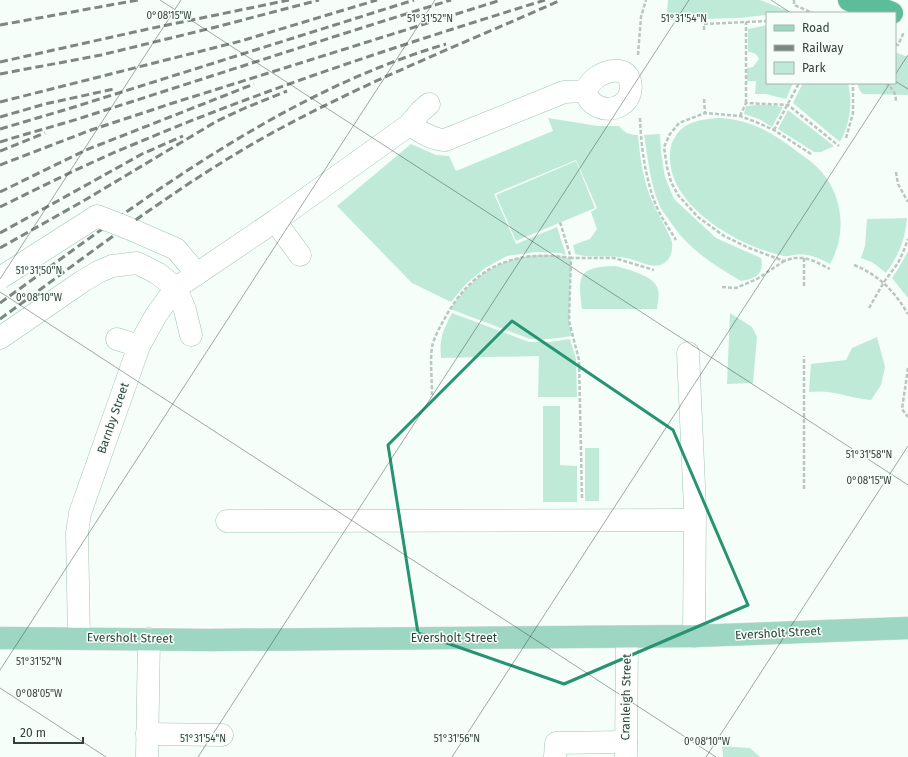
<svg xmlns="http://www.w3.org/2000/svg" width="908" height="757" font-family="'Fira Sans',sans-serif">
  <style>
    .green { fill: #bfead8 }
    .lines { fill: none; stroke-linecap: round; stroke-linejoin: round }
    .minor-casing { stroke: #9dc4b4; stroke-width: 23 }
    .major-casing { stroke: #d6d9d8; stroke-width: 23 }
    .highway-casing { stroke: #d6d9d8; stroke-width: 23 }
    .path { stroke: #bbc5c1; stroke-width: 2.5; stroke-dasharray: 4 2; stroke-linecap: butt }
    .minor { stroke: #fff; stroke-width: 22 }
    .major { stroke: #9dd7c3; stroke-width: 22 }
    .highway { stroke: #5cbd9b; stroke-width: 22 }
    .rail { stroke: #7b8882; stroke-width: 3; stroke-dasharray: 8 4; stroke-linecap: butt }
    .minor-bridge-casing { stroke: #9dc4b4; stroke-width: 23; stroke-linecap: butt }
    .minor-bridge { stroke: #fff; stroke-width: 22 }
    .marked { fill: none; stroke: #289373; stroke-width: 3; stroke-linejoin: round }
    .ticks { fill: none; stroke: #31413b; stroke-width: 1; stroke-opacity: 0.45 }
    .labels { text-anchor: middle; dominant-baseline: central; stroke-width: 3; stroke-linejoin: round; paint-order: stroke }
    .street-label { font-size: 12px; fill: #31413b; stroke: #f6fefa }
    .ticks-label { font-size: 10px; text-anchor: middle; fill: #31413b; stroke: #f6fefa; stroke-width: 3; stroke-linejoin: round; paint-order: stroke }
  </style>
  <rect width="100%" height="100%" fill="#f6fefa"/>
  <g class="green">
    <polygon points="668,0 760,0 794,13 767,13 767,15 739,18 666,20"/>
    <path d="M767,25V83H793L786,99L766,94H755L756,81H747V68L753,67L759,59C757,54 754,52 748,52V29Z"/>
    <polygon points="895,52 908,57 908,95 863,94 860,91 857,83 895,83"/>
    <path d="M803,83H848C853,102 850,125 840,142L793,103Z"/>
    <polygon points="757,105 770,105 783,107 772,127 759,119 744,114 746,106"/>
    <polygon points="788,110 834,146 821,152 814,152 778,129"/>
    <path d="M548,118L598,126H619C625,133 629,135 638,135C640,158 643,180 652,201C658,215 667,228 672,242C673,252 670,262 660,265C651,268 639,261 630,259C612,254 593,259 575,254L573,245L590,239L597,229L591,212L597,208L576,160L494,194L516,244L557,227L566,255L560,253L536,252L507,256L485,268L466,284L451,302L412,283L337,206L411,144L436,155L449,156L456,171L553,131Z"/>
    <path d="M720,118C752,120 774,133 799,153C805,157 811,161 816,166C843,191 848,233 830,264C819,258 808,253 795,255C791,255 788,257 784,256C741,247 672,209 670,160C670,152 670,144 675,137C684,121 703,119 720,118Z"/>
    <path d="M660,134L661,152L665,177L674,199L716,238L761,258C765,274 755,279 741,281C711,263 689,250 669,220C666,215 661,210 659,204C650,183 648,158 644,135Z"/>
    <polygon points="576,161 595,208 516,241 496,195"/>
    <path d="M907,218C905,241 899,254 886,273L872,262L861,258L865,246L867,219Z"/>
    <polygon points="908,251 908,298 892,278 901,264"/>
    <path d="M536,255H553L571,258L569,321L572,336L550,339H530L450,309C474,276 495,260 536,255Z"/>
    <path d="M615,266C627,269 656,276 658,290C660,296 657,304 657,309H582C578,276 577,267 615,266Z"/>
    <path d="M452,313L529,342H549L570,339L576,359L577,397H538L539,356L441,358C439,338 443,331 452,313Z"/>
    <polygon points="730,313 752,327 757,337 753,383 727,384"/>
    <path d="M877,337L885,367L881,385L871,400C850,398 831,389 809,392L811,364L846,360L852,348Z"/>
    <polygon points="543,406 560,406 560,465 577,466 577,502 543,502"/>
    <rect x="585" y="448" width="14" height="53"/>
    <polygon points="722,746 750,748 760,757 723,757"/>
  </g>
  <g class="lines">
    <defs>
      <g id="minor">
        <path d="M409,125C420,131 432,140 445,140L564,92L585,91C588,86 591,81 597,77C606,71 626,65 630,81C637,111 594,120 585,91"/>
        <polyline points="275,221 300,255"/>
        <polyline points="128,228 176,249 197,274"/>
        <polyline points="0,338 83,281 98,272 112,266 137,263 157,273 176,288 185,310 191,335"/>
        <polyline points="117,339 139,346"/>
        <polyline points="688,353 695,508 694,636"/>
        <polyline points="227,521 694,520"/>
        <polyline points="79,638 77,533 80,513 139,346 156,315 176,288 275,221 409,125 421,111 429,104"/>
        <polyline points="147,734 222,735"/>
        <polyline points="147,757 149,639"/>
        <polyline points="555,757 556,743 626,742"/>
        <polyline points="626,757 627,637"/>
      </g>
      <polyline id="major" points="0,638 209,640 694,636 908,628"/>
      <polyline id="highway" points="849,0 871,9 887,11 892,13"/>
    </defs>
    <use href="#minor" class="minor-casing"/>
    <use href="#major" class="major-casing"/>
    <use href="#highway" class="highway-casing"/>
    <g class="path">
      <polyline points="794,0 794,5 813,13"/>
      <polyline points="704,30 704,24 767,21"/>
      <polyline points="895,44 898,45 904,32"/>
      <polyline points="638,55 641,17 646,0"/>
      <path d="M885,83C893,88 896,93 896,102"/>
      <polyline points="704,99 705,113"/>
      <polyline points="746,103 746,22"/>
      <polyline points="740,116 746,103 788,105 839,146"/>
      <path d="M640,118C641,146 645,176 655,203C660,216 669,228 676,240"/>
      <polyline points="774,130 799,83"/>
      <polyline points="846,138 853,113 853,83"/>
      <polyline points="811,154 774,130 756,122 740,116 705,113 679,123 670,134 664,147 667,167 671,182 678,195 698,217 724,236 749,248 784,261 793,258 804,258 814,261 830,269"/>
      <polyline points="896,172 898,184 908,202"/>
      <path d="M854,265C879,275 895,292 908,314"/>
      <polyline points="804,286 804,258"/>
      <polyline points="722,287 736,288 757,279 784,261"/>
      <polyline points="869,308 884,282 898,263 904,250 908,239"/>
      <polyline points="908,368 902,409 908,417"/>
      <path d="M432,395C432,381 430,361 432,347C434,337 441,325 446,316C474,266 515,249 571,258L560,222"/>
      <polyline points="804,489 804,356"/>
      <polyline points="582,498 579,360 569,321 571,258 614,258 654,270"/>
    </g>
    <use href="#minor" class="minor"/>
    <use href="#major" class="major"/>
    <use href="#highway" class="highway"/>
    <g class="rail">
      <polyline points="0,25 138,0"/>
      <polyline points="0,62 148,29 289,0"/>
      <polyline points="0,74 101,55 216,27 319,0"/>
      <polyline points="0,102 241,41 377,0"/>
      <polyline points="0,117 45,104 114,89"/>
      <polyline points="0,129 71,108 414,0"/>
      <path d="M0,142C28,133 56,126 84,117C206,78 328,38 451,0"/>
      <polyline points="0,151 45,133"/>
      <polyline points="0,165 91,130 173,103 501,0"/>
      <polyline points="0,192 86,150 254,84"/>
      <path d="M0,207C45,185 90,162 137,143C269,87 407,43 545,0"/>
      <polyline points="0,233 142,154 183,136"/>
      <polyline points="0,248 85,200 217,121 245,108 287,91"/>
      <path d="M0,303C140,202 278,94 446,44"/>
      <path d="M0,319C81,260 162,197 249,146C349,88 456,47 561,0"/>
    </g>
    <defs>
      <polyline id="minor-bridge" points="0,278 97,216 128,228"/>
    </defs>
    <use href="#minor-bridge" class="minor-bridge-casing"/>
    <use href="#minor-bridge" class="minor-bridge"/>
  </g>
  <path class="marked" d="M512,321L673,430L748,605L564,684L418,633L388,445Z"/>
  <path class="ticks" d="M160,0L908,485M771,0L791,13M895,75L908,55M895,81L908,89M0,279L181,0M0,292L716,757M0,670L435,0M0,688L106,757M198,757L689,0M452,757L890,83M706,757L908,446"/>
  <g class="labels">
    <g class="street-label">
      <text transform="translate(113 418) rotate(-71)">Barnby Street</text>
      <text transform="translate(778 633) rotate(-3)">Eversholt Street</text>
      <text transform="translate(130 638) rotate(1)">Eversholt Street</text>
      <text x="454" y="638">Eversholt Street</text>
      <text transform="translate(626 697) rotate(-89)">Cranleigh Street</text>
    </g>
  </g>
  <g class="ticks-label">
    <text x="169" y="19">0°08'15"W</text>
    <text x="430" y="22">51°31'52"N</text>
    <text x="684" y="22">51°31'54"N</text>
    <text x="39" y="274">51°31'50"N</text>
    <text x="39" y="301">0°08'10"W</text>
    <text x="869" y="458">51°31'58"N</text>
    <text x="869" y="484">0°08'15"W</text>
    <text x="39" y="665">51°31'52"N</text>
    <text x="39" y="697">0°08'05"W</text>
    <text x="203" y="742">51°31'54"N</text>
    <text x="457" y="742">51°31'56"N</text>
    <text x="707" y="745">0°08'10"W</text>
  </g>
  <rect x="766" y="12" width="130" height="72" fill="#f6fefa" stroke="#a7b2ae"/>
  <rect x="774" y="25" width="20" height="6" fill="#9dd7c3" stroke="#a7b2ae"/>
  <text x="802" y="32" font-size="12" fill="#31413b">Road</text>
  <rect x="774" y="45" width="20" height="6" fill="#7b8882" stroke="#a7b2ae"/>
  <text x="802" y="52" font-size="12" fill="#31413b">Railway</text>
  <rect x="774" y="62" width="20" height="12" fill="#bfead8" stroke="#a7b2ae"/>
  <text x="802" y="72" font-size="12" fill="#31413b">Park</text>
  <path d="M14 737v6h69v-6" fill="none" stroke="#31413b" stroke-width="2"/>
  <text x="20" y="737" font-size="12" fill="#31413b" stroke="#f6fefa" stroke-width="3" paint-order="stroke">20 m</text>
</svg>
